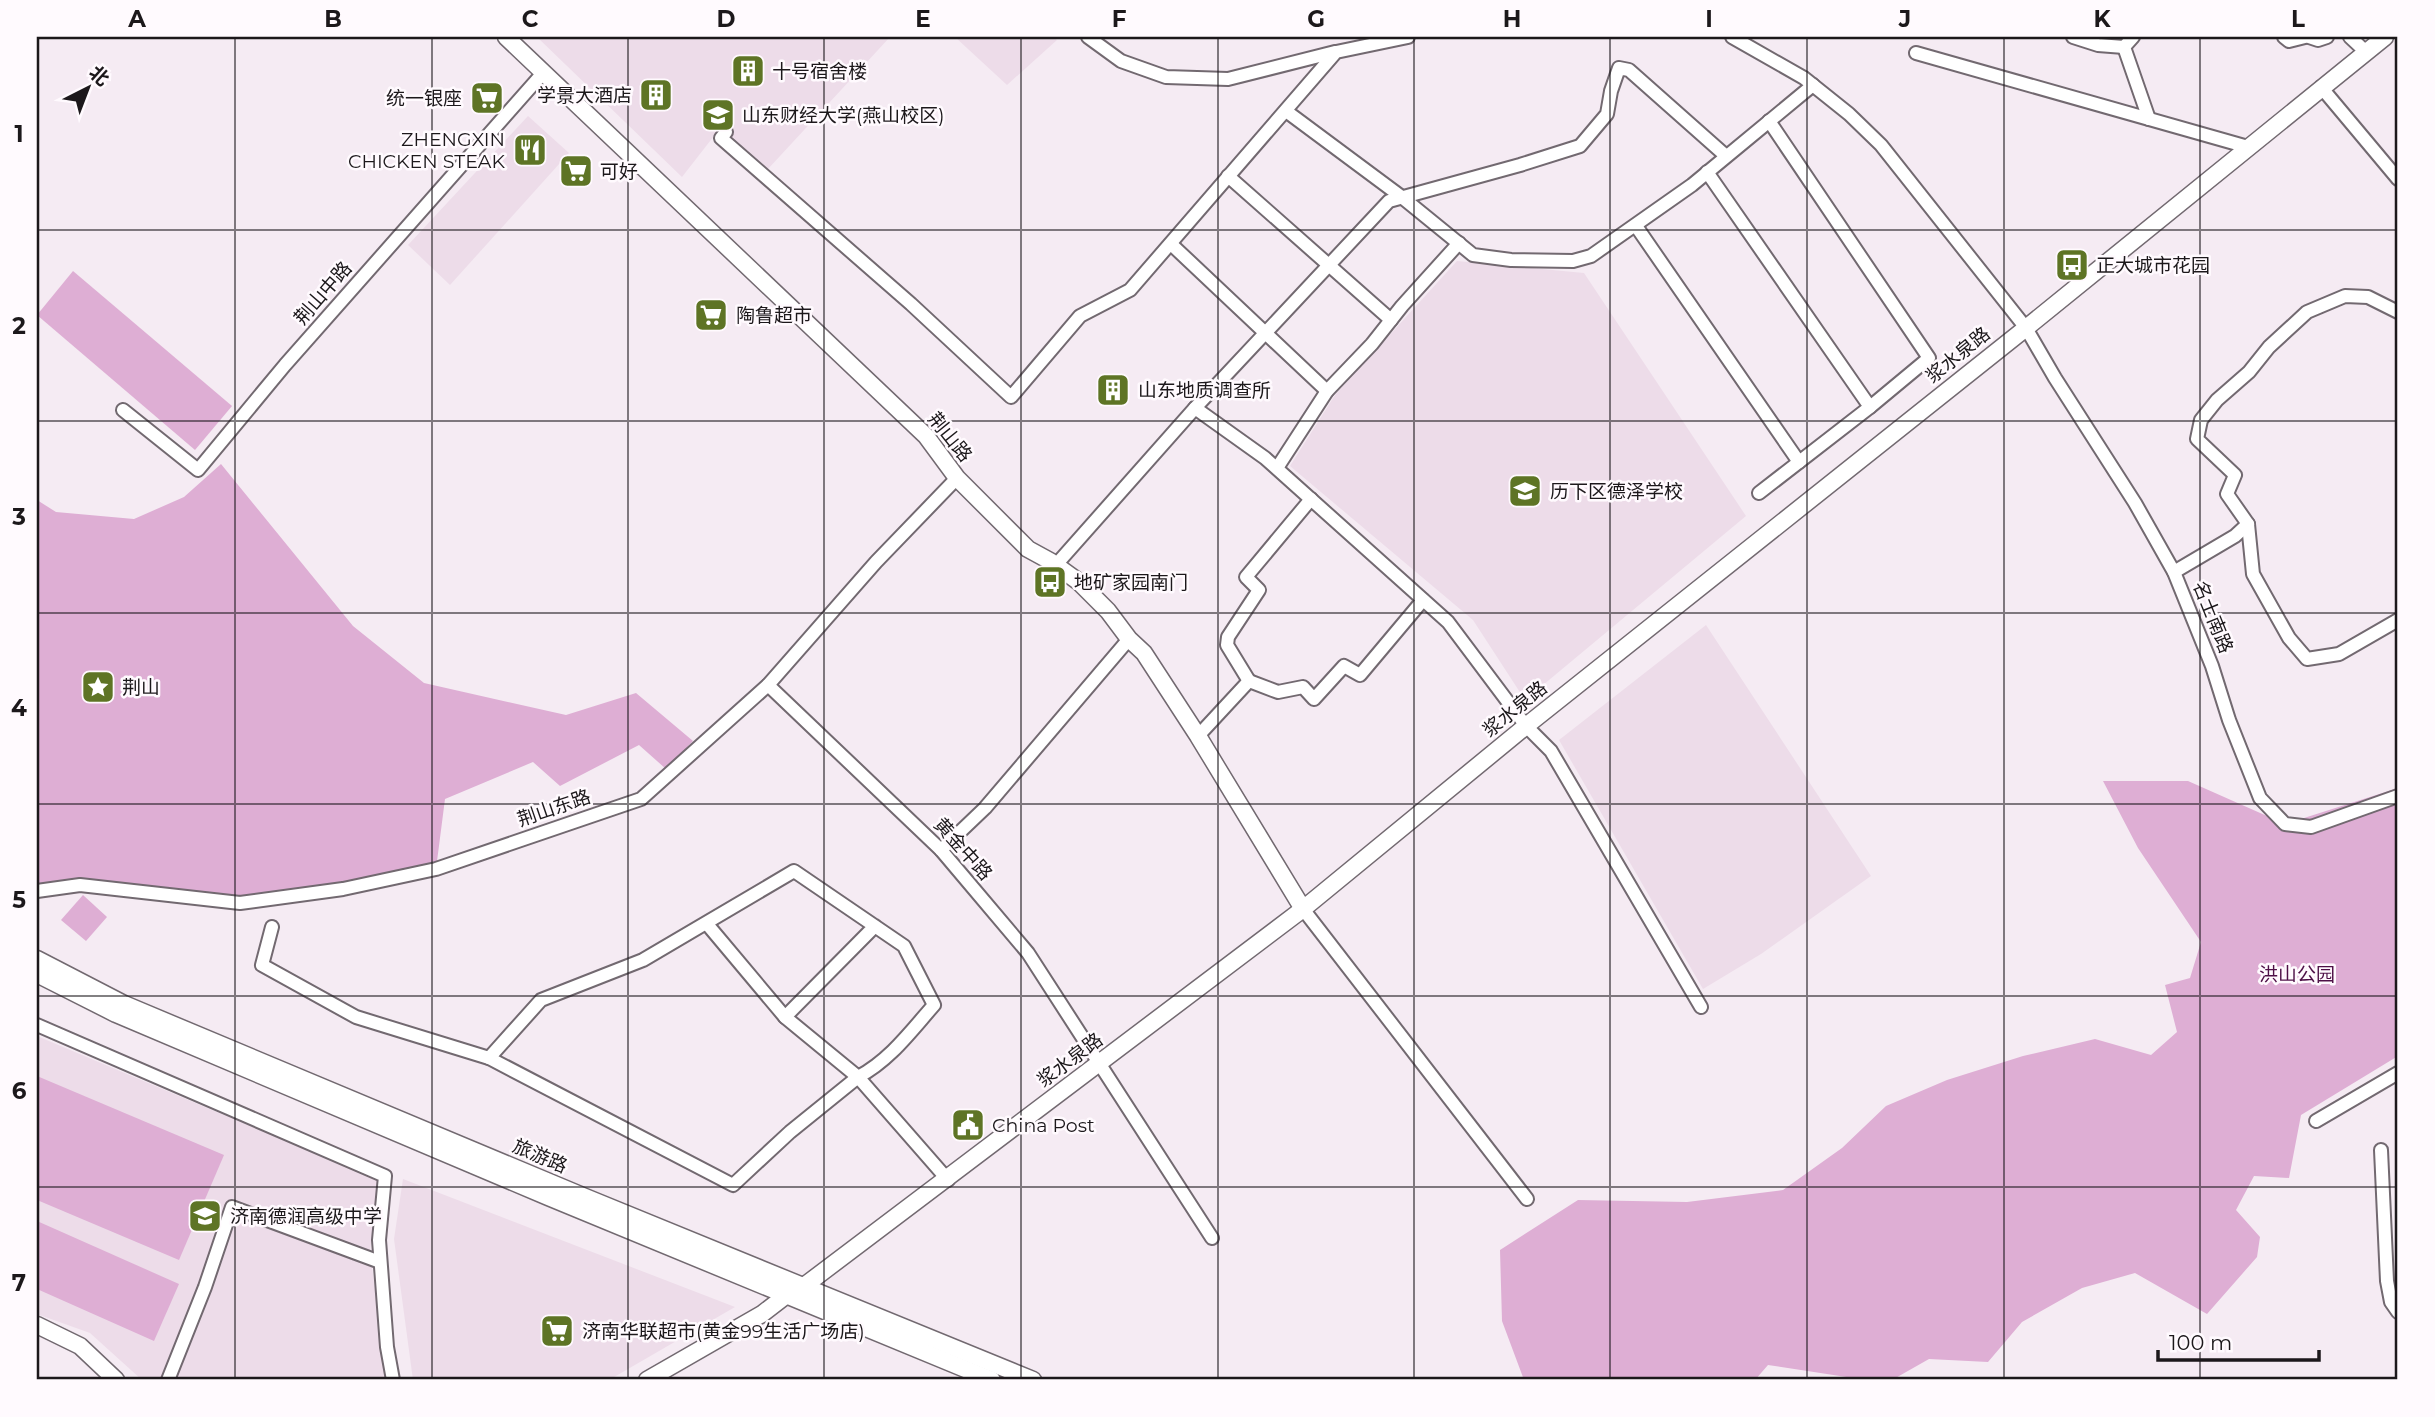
<svg xmlns="http://www.w3.org/2000/svg" width="2435" height="1417" font-family="Montserrat,'Noto Sans SC',sans-serif">
  <style>
    .built { fill: #eddce9 }
    .green { fill: #deaed4 }
    .lines { fill: none; stroke-linecap: round; stroke-linejoin: round }
    .minor-casing { stroke: #726970; stroke-width: 16 }
    .major-casing { stroke: #726970; stroke-width: 19 }
    .minor { stroke: #fff; stroke-width: 12 }
    .major { stroke: #fff; stroke-width: 16 }
    .grid { fill: none; stroke: #1c181b; stroke-width: 2; stroke-opacity: 0.55 }
    .labels { text-anchor: middle; dominant-baseline: central; stroke-width: 5; stroke-linejoin: round; paint-order: stroke }
    .poi-label { font-size: 19px; fill: #1c181b; stroke: #fffafe; text-anchor: start }
    .street-label { font-size: 19px; fill: #1c181b; stroke: #fffafe }
    .park-label { font-size: 19px; fill: #4e1047; stroke: #fffafe }
    .neatline { fill: none; stroke: #1c181b; stroke-width: 2.5 }
    .grid-label { font-size: 23px; text-anchor: middle; font-weight: bold; fill: #1c181b }
  </style>
  <rect width="100%" height="100%" fill="#f5ebf3"/>
  <g class="built">
    <polygon points="537,37 890,37 768,169 721,127 682,177"/>
    <polygon points="955,37 1053,37 1057,40 1007,85"/>
    <polygon points="528,116 569,153 450,285 408,245"/>
    <polygon points="1457,261 1584,273 1746,516 1525,700 1473,620 1290,466 1335,395"/>
    <polygon points="1706,625 1871,876 1761,954 1703,989 1559,740"/>
    <polygon points="37,1036 378,1180 370,1252 387,1380 142,1380 90,1333 37,1314"/>
    <polygon points="403,1179 735,1307 609,1380 413,1380 394,1239"/>
  </g>
  <g class="green">
    <polygon points="73,271 232,406 195,450 37,315"/>
    <polygon points="221,464 353,626 424,683 566,715 636,693 693,741 666,769 639,745 560,786 533,762 445,799 436,869 240,903 80,885 37,891 37,500 56,512 134,519 184,497"/>
    <polygon points="2103,781 2188,781 2285,824 2398,788 2398,1056 2301,1115 2289,1178 2254,1176 2236,1210 2260,1237 2257,1257 2207,1314 2135,1273 2082,1288 2022,1322 1988,1362 1929,1359 1892,1380 1866,1380 1768,1365 1755,1380 1524,1380 1502,1321 1500,1250 1578,1200 1687,1202 1783,1190 1842,1148 1886,1106 1947,1080 2023,1056 2095,1039 2151,1055 2177,1032 2165,985 2190,978 2201,942 2138,848"/>
    <polygon points="83,895 107,917 86,941 61,920"/>
    <polygon points="37,1076 224,1155 179,1260 37,1200"/>
    <polygon points="37,1221 179,1284 154,1341 37,1289"/>
  </g>
  <g class="lines">
    <defs>
      <g id="minor">
        <polyline points="1088,37 1121,61 1166,77 1228,79 1335,52"/>
        <polyline points="1732,37 1804,78 1849,114 1881,145 2026,328 2055,378 2135,503 2174,572 2212,666 2229,720 2260,798 2285,824 2311,827 2398,796"/>
        <polyline points="2073,37 2098,45 2124,47"/>
        <polyline points="2133,37 2124,47 2149,119"/>
        <polyline points="2284,37 2289,41 2305,37"/>
        <polyline points="2309,37 2318,40 2327,37"/>
        <polyline points="2350,37 2366,52"/>
        <polyline points="1916,53 2248,147"/>
        <polyline points="2321,87 2398,179"/>
        <polyline points="1286,111 1403,198 1473,255 1511,260 1573,261 1591,256 1692,185 1813,85"/>
        <polyline points="1769,121 1929,358 1870,407"/>
        <polyline points="726,132 721,138 911,304 1011,397 1080,316 1130,290 1336,52 1408,37"/>
        <polyline points="1707,172 1870,407 1759,493"/>
        <polyline points="1228,176 1391,320"/>
        <polyline points="1636,226 1799,462"/>
        <polyline points="1171,244 1327,391"/>
        <polyline points="1195,408 1389,201 1520,165 1580,146 1607,114 1611,91 1619,68 1629,70 1726,156"/>
        <polyline points="123,410 198,470 285,365 543,73"/>
        <polyline points="1277,468 1327,391 1372,344 1402,306 1459,243"/>
        <polyline points="2248,524 2253,574 2289,638 2307,659 2339,654 2398,620"/>
        <polyline points="1055,566 1195,408 1265,458 1448,622 1526,726 1551,751 1701,1007"/>
        <polyline points="2174,572 2235,536 2248,524 2227,494 2235,475 2197,439 2201,420 2217,400 2249,372 2269,347 2307,312 2345,296 2368,297 2398,312"/>
        <polyline points="1249,681 1227,645 1228,637 1259,590 1246,577 1311,499"/>
        <polyline points="768,685 941,850 1028,953 1212,1238"/>
        <polyline points="1198,736 1249,681 1278,692 1303,687 1314,699 1344,666 1360,675 1423,600"/>
        <polyline points="941,850 985,808 1129,639"/>
        <polyline points="37,891 80,885 240,903 343,889 436,869 641,799 768,685 876,562 957,478"/>
        <polyline points="1303,909 1527,1199"/>
        <polyline points="707,924 785,1017"/>
        <polyline points="272,927 262,965 356,1017 489,1058 733,1185 790,1132 858,1077 948,1180"/>
        <polyline points="37,1025 385,1176 379,1240 387,1347 393,1380"/>
        <path d="M489,1058L541,1000L643,960L794,871L904,946L934,1005C911,1031 890,1060 858,1077L785,1017L875,926"/>
        <polyline points="2316,1121 2398,1073"/>
        <polyline points="2381,1150 2387,1281 2391,1302 2398,1312"/>
        <polyline points="168,1380 205,1287 232,1207 380,1262"/>
      </g>
      <g id="major">
        <polyline points="506,37 926,436 957,478 1028,549 1050,561 1079,582 1108,611 1129,639 1144,653 1198,736 1303,909"/>
        <polyline points="37,959 124,1004 585,1197 1033,1380"/>
        <polyline points="37,974 116,1014 548,1197 992,1380"/>
        <polyline points="37,1325 80,1346 116,1380"/>
        <polyline points="647,1380 762,1314 788,1294 804,1286 1303,909 1526,726 2026,328 2385,37"/>
      </g>
    </defs>
    <use href="#minor" class="minor-casing"/>
    <use href="#major" class="major-casing"/>
    <use href="#minor" class="minor"/>
    <use href="#major" class="major"/>
  </g>
  <path class="grid" d="M235,37V1380M432,37V1380M628,37V1380M824,37V1380M1021,37V1380M1218,37V1380M1414,37V1380M1610,37V1380M1807,37V1380M2004,37V1380M2200,37V1380M37,230H2398M37,421H2398M37,613H2398M37,804H2398M37,996H2398M37,1187H2398"/>
  <defs>
    <symbol id="building-square" viewBox="-11 -11 22 22"><rect x="-9" y="-9" width="18" height="18" rx="4" fill="#5e7425" stroke="#fffafe"/><path d="M-4-6H4V6H1V3H-1V6H-4ZM-2.5-4.3h1.7v1.8h-1.7ZM.8-4.3h1.7v1.8H.8ZM-2.5-1h1.7V.8h-1.7ZM.8-1h1.7V.8H.8Z" fill="#fff"/></symbol>
    <symbol id="supermarket-square" viewBox="-11 -11 22 22"><rect x="-9" y="-9" width="18" height="18" rx="4" fill="#5e7425" stroke="#fffafe"/><path d="M-6-5.5h2.5l.6 2H6L4.5 2H-2.5L-4.4-4H-6ZM-1.5 3.2a1.3 1.3 0 1 0 .1 0ZM3 3.2a1.3 1.3 0 1 0 .1 0Z" fill="#fff"/></symbol>
    <symbol id="university-square" viewBox="-11 -11 22 22"><rect x="-9" y="-9" width="18" height="18" rx="4" fill="#5e7425" stroke="#fffafe"/><path d="M0-5L7-2L0 1L-7-2ZM-4 1L0 2.5L4 1V4Q0 6-4 4Z" fill="#fff"/></symbol>
    <symbol id="restaurant-square" viewBox="-11 -11 22 22"><rect x="-9" y="-9" width="18" height="18" rx="4" fill="#5e7425" stroke="#fffafe"/><path d="M-5-6h1v4h1v-4h1v4h1v-4h1v5L-1.5 .5V6h-2V.5L-5-1ZM5-6V6H3V1.5H1.5Q1.5-4 5-6Z" fill="#fff"/></symbol>
    <symbol id="bus-square" viewBox="-11 -11 22 22"><rect x="-9" y="-9" width="18" height="18" rx="4" fill="#5e7425" stroke="#fffafe"/><path d="M-5-6H5V4H4V6H2V4H-2V6H-4V4H-5ZM-3.5-4V0h7V-4ZM-3.5 1.2v1.5H-2V1.2ZM2 1.2v1.5H3.5V1.2Z" fill="#fff"/></symbol>
    <symbol id="school-square" viewBox="-11 -11 22 22"><rect x="-9" y="-9" width="18" height="18" rx="4" fill="#5e7425" stroke="#fffafe"/><path d="M0-5L7-2L0 1L-7-2ZM-4 1L0 2.5L4 1V4Q0 6-4 4Z" fill="#fff"/></symbol>
    <symbol id="sight-square" viewBox="-11 -11 22 22"><rect x="-9" y="-9" width="18" height="18" rx="4" fill="#5e7425" stroke="#fffafe"/><path d="M0-6L1.8-2.2L6-1.7L2.9 1.2L3.7 5.4L0 3.3L-3.7 5.4L-2.9 1.2L-6-1.7L-1.8-2.2Z" fill="#fff"/></symbol>
    <symbol id="civic-square" viewBox="-11 -11 22 22"><rect x="-9" y="-9" width="18" height="18" rx="4" fill="#5e7425" stroke="#fffafe"/><path d="M-.6-6.5H3V-4.5H.6V-3L4-1V1h2V6H-6V1h2V-1L-.6-3ZM-1.2 2.5V6h2.4V2.5Z" fill="#fff"/></symbol>
  </defs>
  <g fill-rule="evenodd">
    <use href="#building-square" x="729" y="52" width="38" height="38"/>
    <use href="#building-square" x="637" y="76" width="38" height="38"/>
    <use href="#supermarket-square" x="468" y="79" width="38" height="38"/>
    <use href="#university-square" x="699" y="96" width="38" height="38"/>
    <use href="#restaurant-square" x="511" y="131" width="38" height="38"/>
    <use href="#supermarket-square" x="557" y="152" width="38" height="38"/>
    <use href="#bus-square" x="2053" y="246" width="38" height="38"/>
    <use href="#supermarket-square" x="692" y="296" width="38" height="38"/>
    <use href="#building-square" x="1094" y="371" width="38" height="38"/>
    <use href="#school-square" x="1506" y="472" width="38" height="38"/>
    <use href="#bus-square" x="1031" y="563" width="38" height="38"/>
    <use href="#sight-square" x="79" y="668" width="38" height="38"/>
    <use href="#civic-square" x="949" y="1106" width="38" height="38"/>
    <use href="#school-square" x="186" y="1197" width="38" height="38"/>
    <use href="#supermarket-square" x="538" y="1312" width="38" height="38"/>
  </g>
  <g class="labels">
    <g class="poi-label">
      <text x="772" y="71">十号宿舍楼</text>
      <text x="632" y="95" text-anchor="end">学景大酒店</text>
      <text x="462" y="98" text-anchor="end">统一银座</text>
      <text x="742" y="115">山东财经大学(燕山校区)</text>
      <text x="505" y="139" text-anchor="end">ZHENGXIN<tspan x="505" dy="22">CHICKEN STEAK</tspan></text>
      <text x="600" y="171">可好</text>
      <text x="2096" y="265">正大城市花园</text>
      <text x="736" y="315">陶鲁超市</text>
      <text x="1138" y="390">山东地质调查所</text>
      <text x="1550" y="491">历下区德泽学校</text>
      <text x="1074" y="582">地矿家园南门</text>
      <text x="122" y="687">荆山</text>
      <text x="992" y="1125">China Post</text>
      <text x="230" y="1216">济南德润高级中学</text>
      <text x="582" y="1331">济南华联超市(黄金99生活广场店)</text>
    </g>
    <g class="street-label">
      <text transform="translate(323 293) rotate(-49)">荆山中路</text>
      <text transform="translate(1958 355) rotate(-39)">浆水泉路</text>
      <text transform="translate(950 437) rotate(51)">荆山路</text>
      <text transform="translate(2213 617) rotate(68)">名士南路</text>
      <text transform="translate(1515 709) rotate(-39)">浆水泉路</text>
      <text transform="translate(554 808) rotate(-19)">荆山东路</text>
      <text transform="translate(963 849) rotate(48)">黄金中路</text>
      <text transform="translate(1070 1060) rotate(-37)">浆水泉路</text>
      <text transform="translate(540 1156) rotate(23)">旅游路</text>
    </g>
    <g class="park-label">
      <text x="2297" y="974">洪山公园</text>
    </g>
  </g>
  <rect width="2435" height="1417" fill="none" stroke="#fffafe" stroke-width="77"/>
  <g transform="translate(88 88) rotate(42)" stroke="#fffafe" stroke-width="5" paint-order="stroke">
  <path d="M0-5L12 26L0 18L-12 26Z" fill="#1c181b"/>
  <text y="-10" font-size="19" font-weight="bold" text-anchor="middle" fill="#1c181b">北</text>
  </g>
  <path d="M2158 1350v10h161v-10" fill="none" stroke="#1c181b" stroke-width="3.5"/>
  <text x="2169" y="1350" font-size="21" fill="#1c181b" stroke="#fffafe" stroke-width="5" paint-order="stroke">100 m</text>
  <rect x="38" y="38" width="2358" height="1340" class="neatline"/>
  <g class="grid-label">
    <text x="137" y="27">A</text>
    <text x="333" y="27">B</text>
    <text x="530" y="27">C</text>
    <text x="726" y="27">D</text>
    <text x="923" y="27">E</text>
    <text x="1119" y="27">F</text>
    <text x="1316" y="27">G</text>
    <text x="1512" y="27">H</text>
    <text x="1709" y="27">I</text>
    <text x="1905" y="27">J</text>
    <text x="2102" y="27">K</text>
    <text x="2298" y="27">L</text>
    <text x="19" y="142">1</text>
    <text x="19" y="334">2</text>
    <text x="19" y="525">3</text>
    <text x="19" y="716">4</text>
    <text x="19" y="908">5</text>
    <text x="19" y="1099">6</text>
    <text x="19" y="1291">7</text>
  </g>
</svg>
